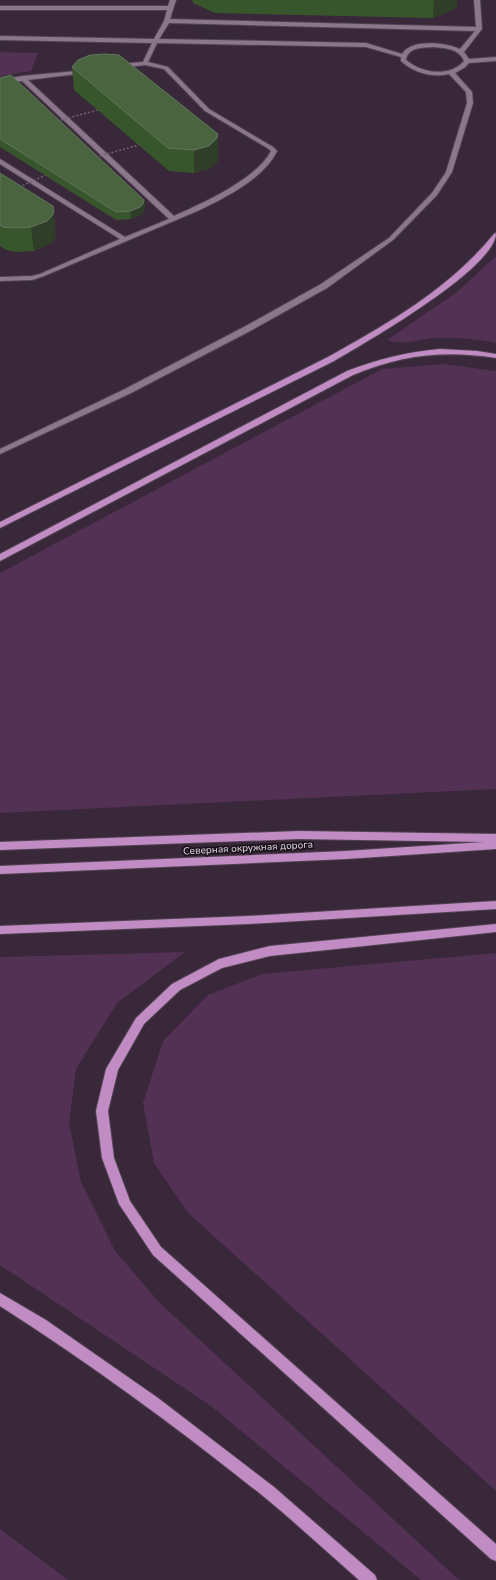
<svg xmlns="http://www.w3.org/2000/svg" width="496" height="1580" font-family="'Nunito Sans',sans-serif">
  <style>
    .green { fill: #523154 }
    .lines { fill: none; stroke-linecap: round; stroke-linejoin: round }
    .minor-casing { stroke: #524353; stroke-width: 2 }
    .major-casing { stroke: #524353; stroke-width: 2 }
    .minor { fill: #8b768c; fill-rule: evenodd }
    .major { fill: #c08cc3; fill-rule: evenodd }
    .path-bridge { stroke: #726273; stroke-width: 1.5; stroke-dasharray: 2 2; stroke-linecap: butt }
    .wall { fill: #37562c }
    .shaded-wall { fill: #303d29 }
    .building { fill: #49643f; stroke: #617659 }
    .labels { text-anchor: middle; dominant-baseline: central; stroke-width: 3.5; stroke-linejoin: round; paint-order: stroke }
    .street-label { font-size: 10px; fill: #e2d7e3; stroke: #1b131c }
  </style>
  <rect width="100%" height="100%" fill="#39273a"/>
  <g class="green">
    <polygon points="0,52 38,53 31,71 0,76"/>
    <path d="M496,256V343C476,339 454,337 433,338C418,340 402,346 387,340L457,292Z"/>
    <polygon points="444,364 496,371 496,789 0,813 0,573 382,369"/>
    <polygon points="185,952 117,1003 76,1069 69,1123 81,1182 115,1251 159,1302 459,1580 421,1580 211,1406 0,1265 0,957"/>
    <polygon points="496,953 496,1491 188,1213 154,1163 143,1103 163,1041 208,995 262,974"/>
    <polygon points="0,1529 63,1576 67,1580 0,1580"/>
  </g>
  <g class="lines">
    <defs>
      <path id="minor" d="M170,0H176L170,19L476,27L474,0H480L482,29L464,52L469,59L496,57V61L469,63L464,68L455,73L472,92L473,103L452,172L437,195L393,240L327,288L250,331L129,394L0,454V449L123,390L244,327L321,284L389,238L432,193L446,172L467,103L466,92L449,74C433,78 414,73 401,61V57L366,47L157,43L148,62L168,67L209,109L273,147L277,151C264,179 221,200 195,212L44,276L32,280L0,281V277L32,276L40,274L120,239L0,164V159L125,237L169,219L22,81L0,84V80L22,76L87,70L88,71L85,73L28,80L174,216C201,204 257,179 271,151L269,149L205,111L164,69L145,65L119,68L116,66L119,64L143,62L152,43L0,40V36L154,39L164,21L167,10H0V6H168ZM169,23L475,31L460,49C446,43 412,38 402,54L366,43L159,39ZM432,47C444,48 459,48 464,61C450,78 421,73 406,60C408,47 422,48 432,47Z"/>
      <g id="major">
        <path d="M496,233C496,268 365,343 334,361L0,528V522L328,357C389,323 449,289 494,234Z"/>
        <path d="M440,349L477,351L496,354V358C443,350 402,355 353,375L0,561V554L347,371C378,359 407,352 440,349Z"/>
        <polygon points="299,831 496,834 496,849 346,859 0,874 0,866 346,851 484,842 299,839 0,850 0,842"/>
        <polygon points="496,901 496,909 248,924 0,934 0,926 248,916"/>
        <polygon points="496,924 496,932 270,956 222,968 180,990 144,1024 118,1070 108,1111 114,1158 130,1201 161,1247 496,1544 496,1561 491,1559 153,1255 119,1204 102,1158 96,1111 106,1069 136,1018 172,984 219,959 270,946"/>
        <path d="M0,1293L46,1320L158,1398L274,1487L375,1575L377,1580H359C327,1552 296,1523 263,1496C179,1429 91,1364 0,1306Z"/>
      </g>
    </defs>
    <use href="#minor" class="minor-casing"/>
    <use href="#major" class="major-casing"/>
    <use href="#minor" class="minor"/>
    <use href="#major" class="major"/>
    <g class="path-bridge">
      <polyline points="57,121 98,110"/>
      <polyline points="96,157 139,145"/>
      <polyline points="19,187 46,175"/>
    </g>
  </g>
  <g class="wall">
    <polygon points="192,0 457,0 456,8 433,18 215,13 193,3"/>
    <polygon points="72,67 218,134 218,161 209,169 194,173 169,171 74,90"/>
    <polygon points="0,78 144,200 145,208 144,212 141,215 131,219 116,220 0,147"/>
    <polygon points="0,173 56,235 54,240 50,244 34,251 15,252 6,250 0,246"/>
  </g>
  <g class="shaded-wall">
    <polygon points="434,0 457,0 456,8 433,18"/>
    <polygon points="218,134 218,161 209,169 194,173 194,150"/>
    <polygon points="144,200 145,208 144,212 141,215 131,219 130,211"/>
    <polygon points="54,211 56,235 54,240 50,244 34,251 31,227"/>
  </g>
  <g class="building">
    <polygon points="105,54 119,55 218,134 217,138 209,146 194,150 168,148 72,67 78,60 90,55"/>
    <polygon points="11,75 144,200 143,204 140,207 130,211 116,212 0,139 0,78"/>
    <polygon points="0,173 53,206 54,211 52,216 47,221 31,227 12,228 3,227 0,225"/>
  </g>
  <g class="labels">
    <g class="street-label">
      <text transform="translate(248 848) rotate(-3)">Северная окружная дорога</text>
    </g>
  </g>
</svg>
